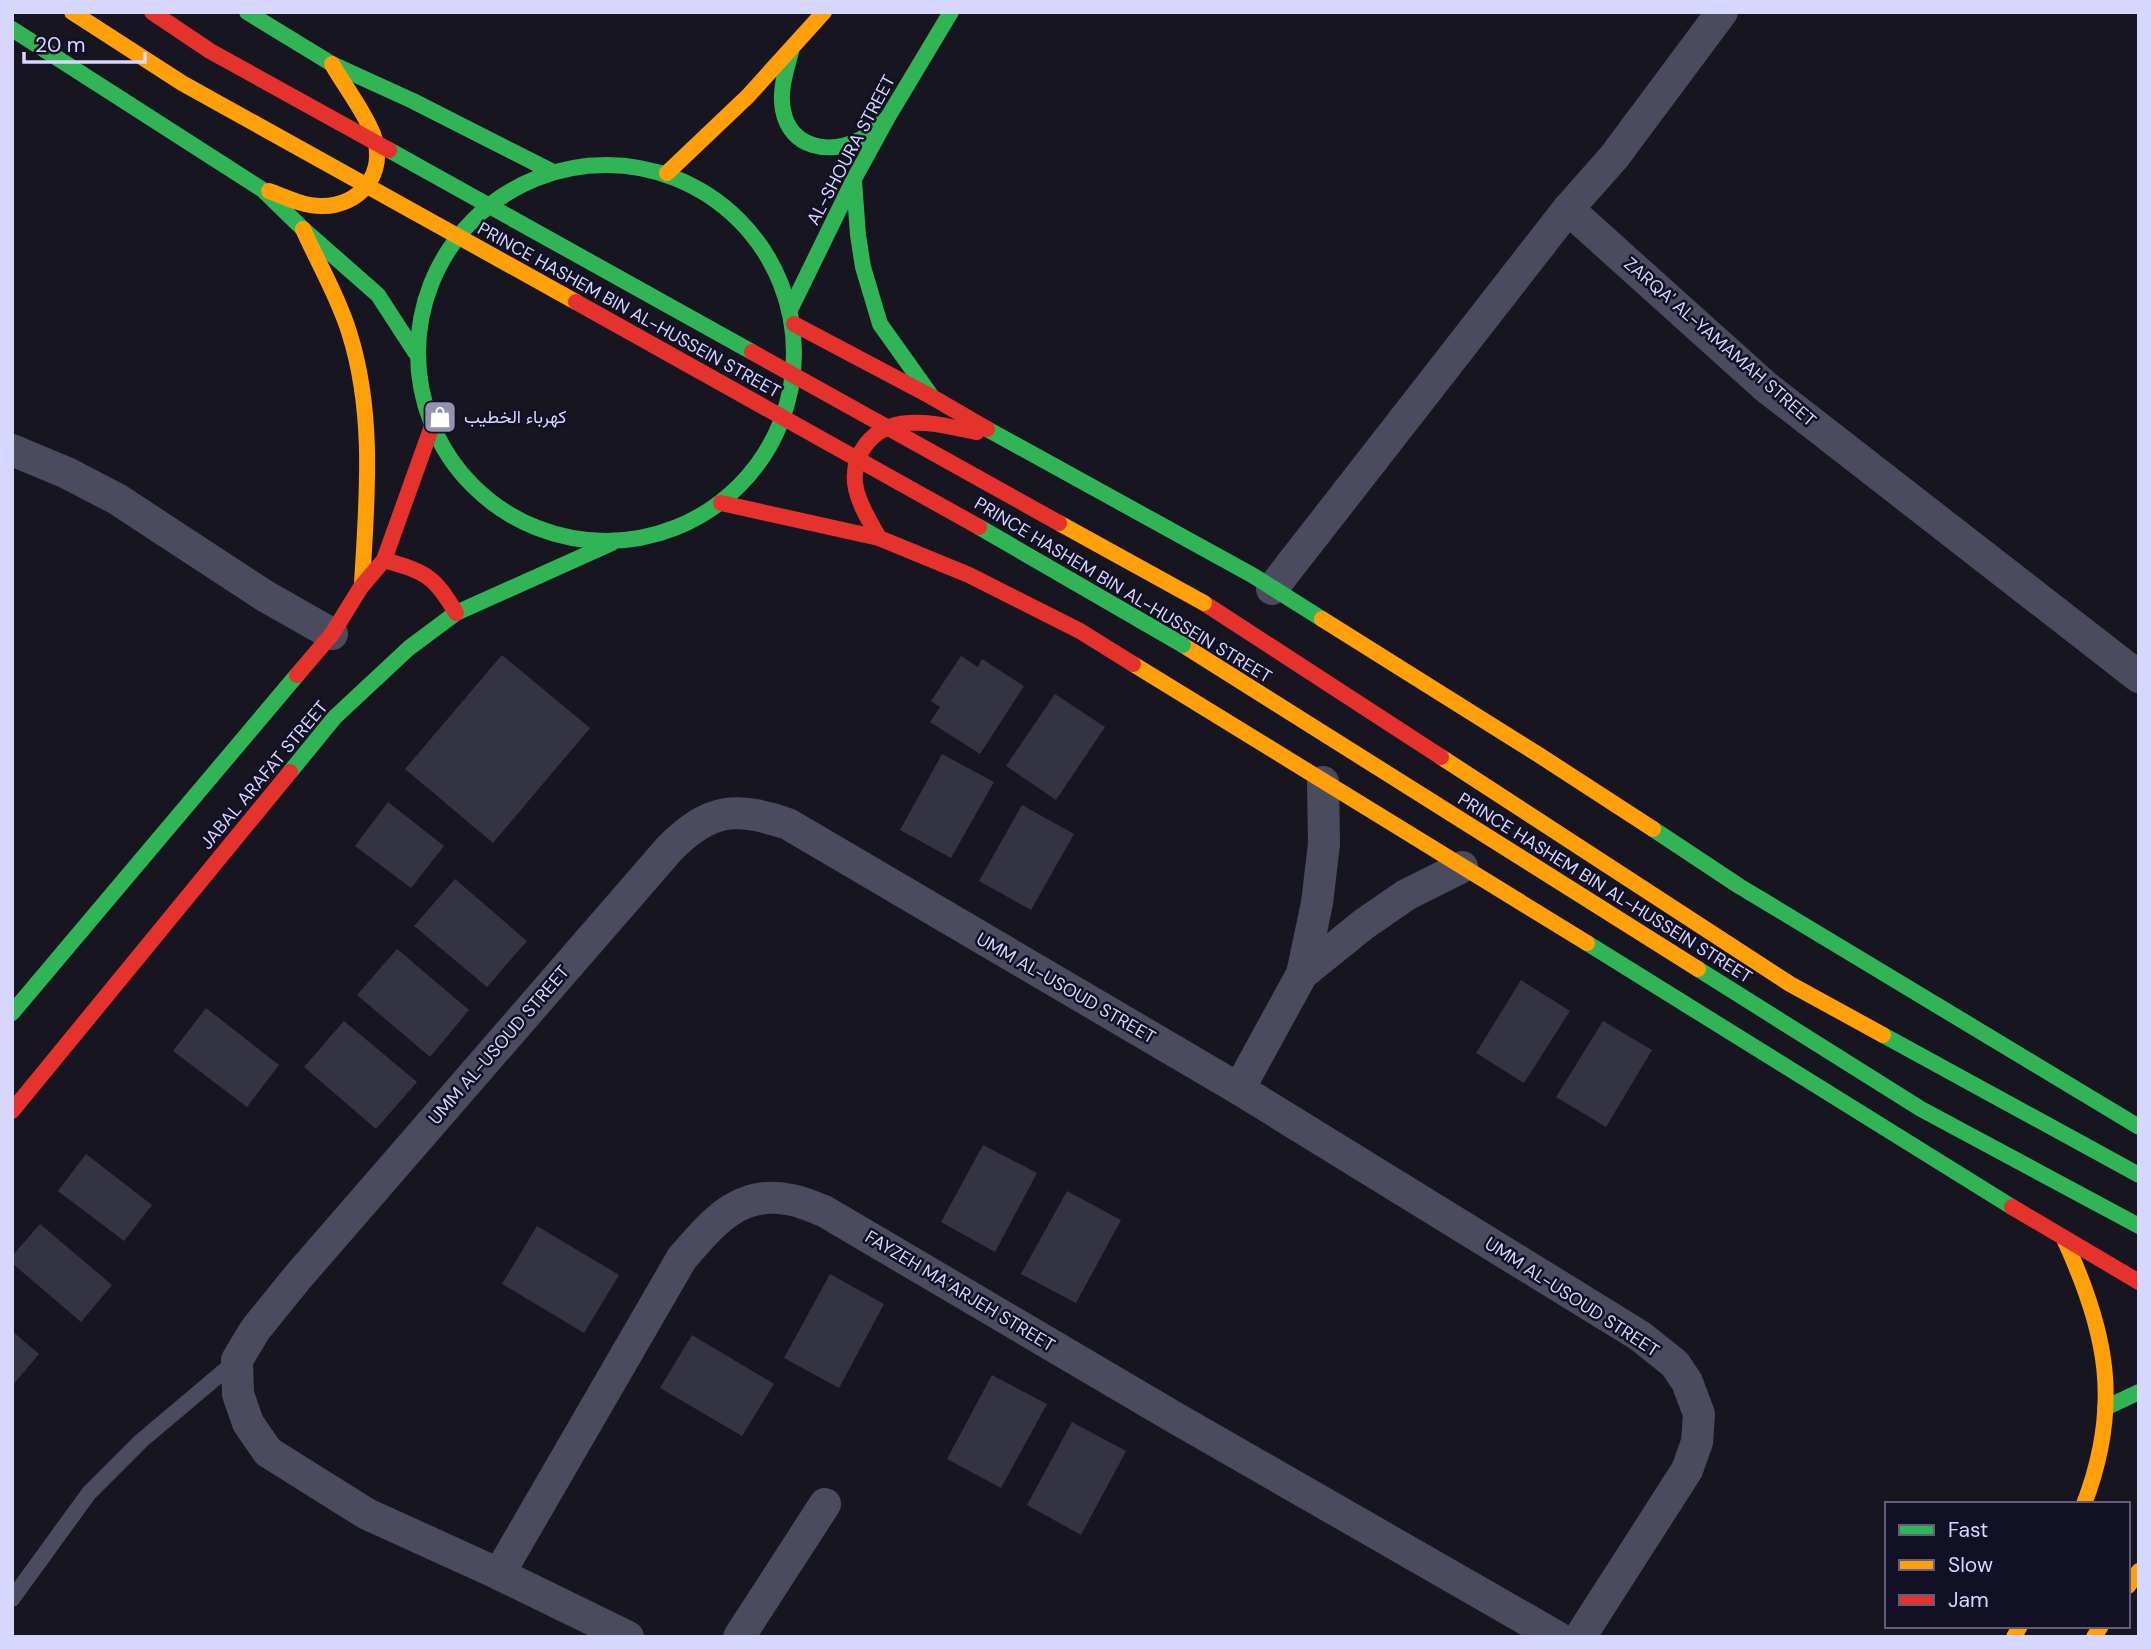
<svg xmlns="http://www.w3.org/2000/svg" width="2151" height="1649" font-family="'DM Sans',Vazirmatn,sans-serif">
  <style>
    .building { fill: #343342 }
    .lines { fill: none; stroke-linecap: round; stroke-linejoin: round }
    .lane { stroke: #4b4b60; stroke-width: 16 }
    .street { stroke: #4b4b60; stroke-width: 32 }
    .fast { stroke: #30b455; stroke-width: 16 }
    .slow { stroke: #ff9f0a; stroke-width: 16 }
    .jam { stroke: #e5322d; stroke-width: 16 }
    .fast-bridge { stroke: #30b455; stroke-width: 16 }
    .slow-bridge { stroke: #ff9f0a; stroke-width: 16 }
    .jam-bridge { stroke: #e5322d; stroke-width: 16 }
    .labels { text-anchor: middle; dominant-baseline: central; stroke-width: 5; stroke-linejoin: round; paint-order: stroke }
    .street-label { font-size: 18px; fill: #d7d6fd; stroke: #121025 }
    .poi-label { font-size: 18px; fill: #d7d6fd; stroke: #121025; text-anchor: start }
  </style>
  <rect width="100%" height="100%" fill="#161520"/>
  <g class="building">
    <polygon points="502,655 590,728 493,843 405,769"/>
    <polygon points="961,656 978,667 982,659 1024,686 980,754 930,722 940,707 931,701"/>
    <polygon points="1055,694 1105,727 1056,800 1006,766"/>
    <polygon points="942,754 994,782 951,858 900,830"/>
    <polygon points="388,802 444,846 411,888 355,846"/>
    <polygon points="1022,805 1074,834 1031,910 979,881"/>
    <polygon points="455,879 527,941 487,987 414,926"/>
    <polygon points="397,949 469,1010 430,1057 357,995"/>
    <polygon points="1521,980 1570,1011 1524,1083 1476,1053"/>
    <polygon points="206,1008 279,1065 247,1107 173,1051"/>
    <polygon points="344,1021 417,1082 376,1129 304,1067"/>
    <polygon points="1603,1021 1652,1050 1606,1127 1556,1097"/>
    <polygon points="983,1145 1037,1173 995,1252 941,1222"/>
    <polygon points="86,1154 152,1205 124,1241 58,1191"/>
    <polygon points="1067,1191 1121,1220 1076,1303 1021,1274"/>
    <polygon points="40,1224 112,1285 81,1322 12,1263 12,1256"/>
    <polygon points="537,1226 619,1275 584,1333 502,1284"/>
    <polygon points="830,1274 884,1304 839,1388 784,1358"/>
    <polygon points="12,1331 39,1354 12,1386"/>
    <polygon points="692,1335 774,1384 742,1436 660,1388"/>
    <polygon points="992,1375 1047,1404 1001,1488 947,1459"/>
    <polygon points="1072,1422 1126,1451 1081,1535 1027,1505"/>
  </g>
  <g class="lines">
    <polyline class="lane" points="12,1599 89,1493 141,1441 237,1360"/>
    <g class="street">
      <polyline points="1722,12 1614,157 1568,209 1766,387 2139,677"/>
      <polyline points="12,450 67,473 117,499 265,596 332,634"/>
      <polyline points="1272,589 1568,209"/>
      <polyline points="1302,974 1364,924 1406,895 1462,867"/>
      <polyline points="1239,1089 1302,974 1317,903 1324,844 1323,782"/>
      <path d="M499,1574L682,1258C713,1223 739,1188 792,1200C803,1202 813,1207 824,1211L1172,1416L1557,1637"/>
      <path d="M628,1637L499,1574L367,1514L268,1452L248,1423L238,1394L237,1360L255,1330L297,1278L670,848C710,808 736,806 788,824L1239,1089L1640,1336L1675,1364L1687,1382L1699,1414L1697,1442L1687,1470L1580,1637"/>
      <polyline points="739,1637 825,1504"/>
    </g>
    <g class="fast">
      <polyline points="247,12 332,64 413,101 551,171"/>
      <polyline points="12,29 263,190 303,229 378,295 415,352"/>
      <path d="M791,52C786,71 779,91 783,110C790,148 829,155 859,140C869,135 877,127 885,120"/>
      <circle cx="606" cy="353" r="188"/>
      <polyline points="854,181 858,235 863,267 880,324 932,397"/>
      <polyline points="791,308 854,179 888,117 951,12"/>
      <polyline points="987,429 1252,575 1322,619"/>
      <polyline points="290,772 335,717 409,648 456,613 612,543"/>
      <polyline points="1653,829 1739,886 2139,1127"/>
      <polyline points="1587,943 2012,1207"/>
      <polyline points="1698,969 1921,1109 2139,1226"/>
      <polyline points="12,1013 297,675"/>
      <polyline points="1883,1035 2139,1175"/>
      <polyline points="2105,1408 2139,1392"/>
    </g>
    <g class="slow">
      <polyline points="667,173 748,96 824,12"/>
      <path d="M269,191C285,197 303,206 321,206C360,207 388,172 373,134C363,109 345,87 332,64"/>
      <path d="M303,229C318,263 338,296 349,332C375,413 367,499 362,583"/>
      <polyline points="1322,619 1539,755 1653,829"/>
      <polyline points="1183,645 1698,969"/>
      <polyline points="1133,664 1587,943"/>
      <polyline points="1441,757 1790,984 1883,1035"/>
      <path d="M2064,1239C2107,1332 2122,1405 2084,1504"/>
      <polyline points="2128,1586 2139,1571"/>
      <polyline points="2014,1637 2020,1626"/>
      <polyline points="2094,1637 2101,1626"/>
    </g>
    <g class="jam">
      <polyline points="794,324 932,397 987,429"/>
      <polyline points="721,503 879,538 969,575 1080,631 1133,664"/>
      <path d="M879,538C871,523 860,507 856,489C849,455 873,425 908,423C931,421 954,428 977,432"/>
      <path d="M384,560C425,572 434,575 456,613"/>
      <polyline points="1204,603 1441,757"/>
      <polyline points="297,675 332,634 361,587 384,560 431,429"/>
      <polyline points="12,1111 290,772"/>
      <polyline points="2012,1207 2139,1282"/>
    </g>
    <g class="fast-bridge">
      <polyline points="389,150 752,352"/>
      <polyline points="979,527 1183,645"/>
    </g>
    <g class="slow-bridge">
      <polyline points="72,12 182,83 576,302"/>
      <polyline points="1059,523 1204,603"/>
    </g>
    <g class="jam-bridge">
      <polyline points="152,12 210,51 389,150"/>
      <polyline points="576,302 979,527"/>
      <polyline points="752,352 1059,523"/>
    </g>
  </g>
  <defs>
    <symbol id="shop-square" viewBox="-11 -11 22 22"><rect x="-9" y="-9" width="18" height="18" rx="4" fill="#9392b0" stroke="#121025"/><path d="M-5-2.5h2.3a2.7 3.5 0 0 1 5.4 0H5L5.5 6h-11ZM-1.5-2.5h3a1.5 2.3 0 0 0-3 0Z" fill="#fff"/></symbol>
  </defs>
  <g fill-rule="evenodd">
    <use href="#shop-square" x="421" y="398" width="38" height="38"/>
  </g>
  <g class="labels">
    <g class="street-label">
      <text transform="translate(851 150) rotate(-62)">AL-SHOURA STREET</text>
      <text transform="translate(629 310) rotate(29)">PRINCE HASHEM BIN AL-HUSSEIN STREET</text>
      <text transform="translate(1720 342) rotate(41)">ZARQA' AL-YAMAMAH STREET</text>
      <text transform="translate(1123 590) rotate(31)">PRINCE HASHEM BIN AL-HUSSEIN STREET</text>
      <text transform="translate(264 775) rotate(-50)">JABAL ARAFAT STREET</text>
      <text transform="translate(1605 888) rotate(32)">PRINCE HASHEM BIN AL-HUSSEIN STREET</text>
      <text transform="translate(1066 988) rotate(30)">UMM AL-USOUD STREET</text>
      <text transform="translate(499 1045) rotate(-49)">UMM AL-USOUD STREET</text>
      <text transform="translate(960 1291) rotate(31)">FAYZEH MA’ARJEH STREET</text>
      <text transform="translate(1572 1297) rotate(33)">UMM AL-USOUD STREET</text>
    </g>
    <g class="poi-label">
      <text x="464" y="417">كهرباء الخطيب</text>
    </g>
  </g>
  <rect width="2151" height="1649" fill="none" stroke="#d7d6fd" stroke-width="28"/>
  <rect x="1885" y="1502" width="245" height="126" fill="#121025" stroke="#615f7b" stroke-width="2"/>
  <rect x="1899" y="1525" width="35" height="10" fill="#30b455" stroke="#615f7b" stroke-width="2"/>
  <text x="1948" y="1537" font-size="21" fill="#d7d6fd">Fast</text>
  <rect x="1899" y="1560" width="35" height="10" fill="#ff9f0a" stroke="#615f7b" stroke-width="2"/>
  <text x="1948" y="1572" font-size="21" fill="#d7d6fd">Slow</text>
  <rect x="1899" y="1595" width="35" height="10" fill="#e5322d" stroke="#615f7b" stroke-width="2"/>
  <text x="1948" y="1607" font-size="21" fill="#d7d6fd">Jam</text>
  <path d="M24 52v10h121v-10" fill="none" stroke="#d7d6fd" stroke-width="3.5"/>
  <text x="35" y="52" font-size="21" fill="#d7d6fd" stroke="#121025" stroke-width="5" paint-order="stroke">20 m</text>
</svg>
